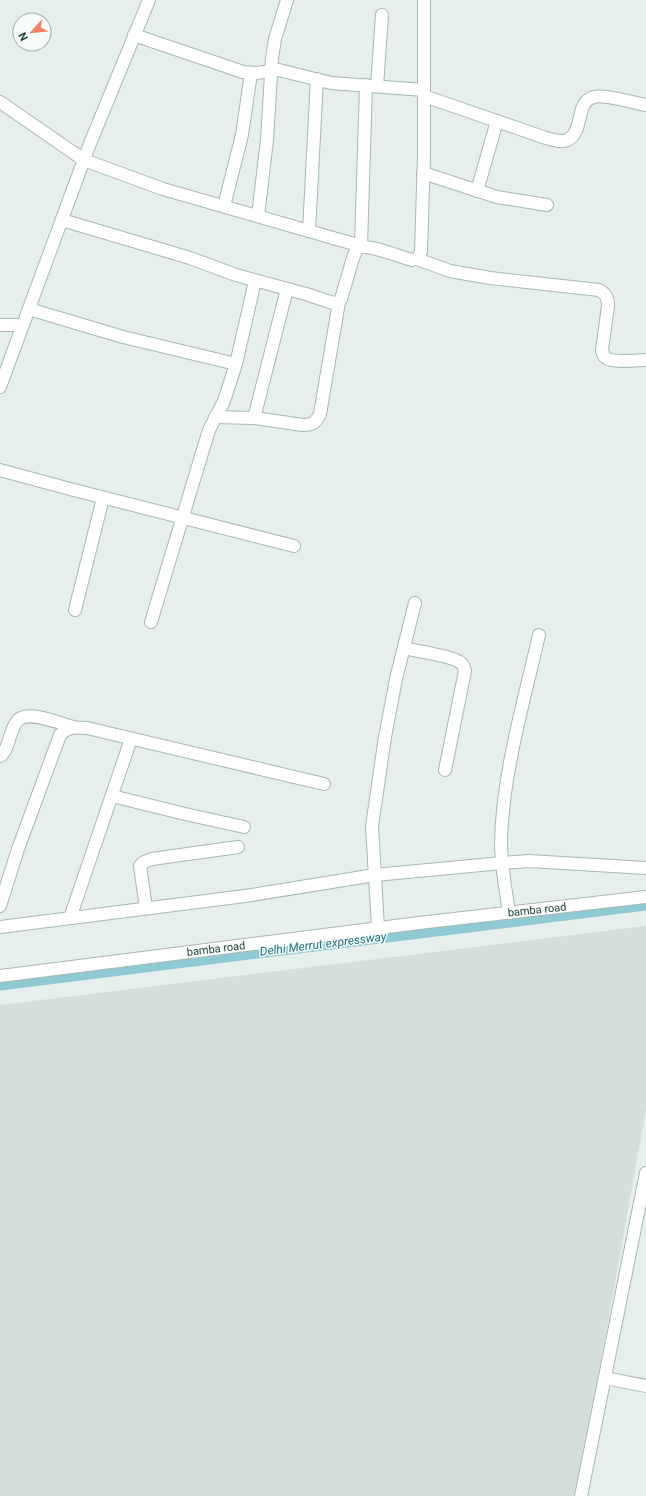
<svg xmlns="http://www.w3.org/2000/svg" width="646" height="1496" font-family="Roboto,sans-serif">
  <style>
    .built { fill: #d4dfda }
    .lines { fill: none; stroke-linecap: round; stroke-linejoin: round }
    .canal { stroke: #8ec9d4; stroke-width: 13 }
    .minor-casing { stroke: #a8b8b2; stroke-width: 14 }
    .tertiary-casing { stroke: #a8b8b2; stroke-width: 14 }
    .secondary-casing { stroke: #a4bbb3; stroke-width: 14 }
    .minor { stroke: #fff; stroke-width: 12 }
    .tertiary { stroke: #fff; stroke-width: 12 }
    .secondary { stroke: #fff; stroke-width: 12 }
    .labels { text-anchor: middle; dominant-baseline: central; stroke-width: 3; stroke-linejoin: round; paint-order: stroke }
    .street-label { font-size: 11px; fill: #24423a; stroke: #f7fbf9 }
    .water-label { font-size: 12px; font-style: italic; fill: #1c6f80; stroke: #f7fbf9 }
  </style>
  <rect width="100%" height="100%" fill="#e6efeb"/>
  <polygon class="built" points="646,926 646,1109 577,1496 0,1496 0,1005"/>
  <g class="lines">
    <polyline class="canal" points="0,984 646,904"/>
    <defs>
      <g id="minor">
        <polyline points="134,35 243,72 256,73 279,70 331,83 424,90"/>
        <polyline points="377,86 382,15"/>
        <path d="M424,96L543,137C550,139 560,143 567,140C585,132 574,102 594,97C603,94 635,103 646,105"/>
        <polyline points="0,102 84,160 163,189 361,246 366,85"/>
        <polyline points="423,173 497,197 547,205"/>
        <polyline points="477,191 497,121"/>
        <polyline points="224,206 242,135 251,73"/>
        <polyline points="258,216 267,140 272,58 275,39 287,0"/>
        <path d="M62,220L190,258L236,275L306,294L333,303L339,302L341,299L353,258L357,248C369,243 399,257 412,260C418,259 420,257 421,251L424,156V0"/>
        <polyline points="309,231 317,79"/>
        <path d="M417,259L450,271L490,278L599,290C606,294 608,298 608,306L602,350C602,351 604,356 604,356C609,364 637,360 646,360"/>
        <polyline points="29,309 123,337 236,364"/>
        <polyline points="0,325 23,325"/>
        <path d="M215,417L254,418L303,425C312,425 316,423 320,414L339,302"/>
        <polyline points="254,418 287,289"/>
        <polyline points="0,470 70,489 294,546"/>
        <polyline points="75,610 103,498"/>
        <polyline points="151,622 209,430 224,401 236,364 255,281"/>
        <path d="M404,648C415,651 454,656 461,663C464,665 464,668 465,671L445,770"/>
        <path d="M0,756C5,753 7,746 9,740C11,734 13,725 18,720C29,710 59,723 73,727"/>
        <polyline points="112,796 185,814 244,827"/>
        <path d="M0,906L18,849L60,735C68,726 76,727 87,728L324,784"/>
        <polyline points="146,908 140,866 144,862 152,859 238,847"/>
        <path d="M509,913C506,890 501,867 501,843C502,776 524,701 539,635"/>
        <polyline points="70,918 131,739"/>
        <polyline points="0,927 245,896 375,875 502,863 529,861 646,868"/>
        <polyline points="378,928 372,826 385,737 396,679 415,603"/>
        <polyline points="605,1378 646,1386"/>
        <polyline points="581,1496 646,1173"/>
      </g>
      <polyline id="tertiary" points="0,976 419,923 646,897"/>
      <polyline id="secondary" points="0,387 89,146 149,0"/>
    </defs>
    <use href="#minor" class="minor-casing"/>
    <use href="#tertiary" class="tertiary-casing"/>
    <use href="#secondary" class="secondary-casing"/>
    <use href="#minor" class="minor"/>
    <use href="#tertiary" class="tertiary"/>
    <use href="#secondary" class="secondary"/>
  </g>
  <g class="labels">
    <g class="street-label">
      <text transform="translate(537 910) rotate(-6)">bamba road</text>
      <text transform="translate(216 949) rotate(-7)">bamba road</text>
    </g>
    <g class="water-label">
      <text transform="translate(323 944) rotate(-7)">Delhi Merrut expressway</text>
    </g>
  </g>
  <g transform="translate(32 32) rotate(243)"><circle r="19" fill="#f7fbf9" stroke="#a3b1ad"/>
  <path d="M0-3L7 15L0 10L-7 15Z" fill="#f4845f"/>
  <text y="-6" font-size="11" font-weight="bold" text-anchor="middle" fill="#24423a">N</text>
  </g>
</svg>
